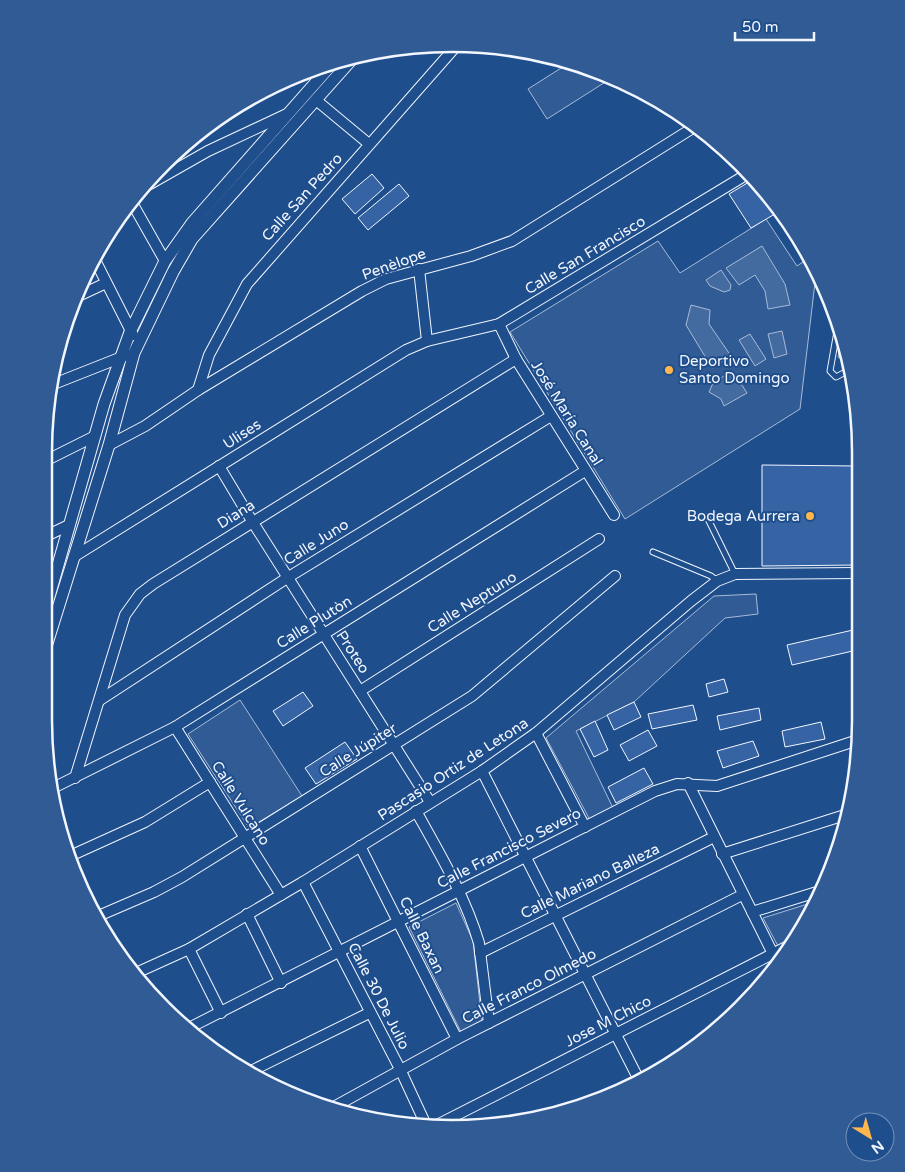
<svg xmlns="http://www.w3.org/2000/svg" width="905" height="1172" font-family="'Varela Round',sans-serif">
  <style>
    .green { fill: #305b95; stroke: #a8bbd7 }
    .water { fill: #446ba0; stroke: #a8bbd7 }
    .building { fill: #3563a3; stroke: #f2f6ff }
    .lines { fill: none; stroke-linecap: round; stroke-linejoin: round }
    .service-casing { stroke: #f2f6ff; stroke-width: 7 }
    .minor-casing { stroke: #f2f6ff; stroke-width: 12 }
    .tertiary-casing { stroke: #f2f6ff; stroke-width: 13 }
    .service { stroke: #1f4e8c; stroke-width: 5 }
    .minor { stroke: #1f4e8c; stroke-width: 10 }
    .tertiary { stroke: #1f4e8c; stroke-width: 11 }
    .poi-dot { fill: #ffb74d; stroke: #1f4e8c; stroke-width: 2 }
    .labels { text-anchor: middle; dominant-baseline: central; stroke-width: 4; stroke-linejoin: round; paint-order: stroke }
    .street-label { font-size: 15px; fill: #f2f6ff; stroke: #1f4e8c }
    .poi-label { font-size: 15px; fill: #f2f6ff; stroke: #1f4e8c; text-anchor: start }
    .rim { fill: none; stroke: #f2f6ff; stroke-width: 2.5 }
  </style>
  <rect width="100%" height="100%" fill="#1f4e8c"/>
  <g class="green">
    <polygon points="569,63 601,72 607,81 547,119 528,89"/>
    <polygon points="766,219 797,266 809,258 816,274 800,409 625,519 510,332 658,241 680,273"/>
    <polygon points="843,336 849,360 845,362 838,357"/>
    <polygon points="756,594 758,614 725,618 634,702 576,731 613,808 590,820 546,738 714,596"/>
    <polygon points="240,700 302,796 249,828 188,734"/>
    <polygon points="814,902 798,936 778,946 763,918"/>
    <polygon points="456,903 473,941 482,1022 462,1034 409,927"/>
  </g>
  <g class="water">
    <polygon points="762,246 785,284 790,305 768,309 765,291 755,275 739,285 726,268"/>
    <polygon points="721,270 731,285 730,290 724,292 710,286 706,280"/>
    <polygon points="691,305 710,310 709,324 731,356 712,368 686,325"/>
    <polygon points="782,331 787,354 774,358 768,334"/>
    <polygon points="750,334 766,359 755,366 739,340"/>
    <polygon points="727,374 736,376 747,393 724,406 721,399 709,392 713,383"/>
  </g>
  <g class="building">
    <polygon points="372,174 384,188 355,214 342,199"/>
    <polygon points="754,179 780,211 751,228 729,194"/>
    <polygon points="399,184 409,196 368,230 358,218"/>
    <polygon points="762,465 858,466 858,565 762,566"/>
    <polygon points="853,630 857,650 792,665 787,645"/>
    <polygon points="724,679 728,692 709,697 706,684"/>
    <polygon points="303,692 313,706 283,726 273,711"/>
    <polygon points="634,702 641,717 614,730 607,715"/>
    <polygon points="693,705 697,720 652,729 648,714"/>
    <polygon points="759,708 761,720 720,730 717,716"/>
    <polygon points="595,721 608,750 594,757 580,729"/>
    <polygon points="821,722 825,739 785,747 782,731"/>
    <polygon points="648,730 657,746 629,761 620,745"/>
    <polygon points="753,741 759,756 723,768 717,751"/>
    <polygon points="345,742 357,759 316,784 305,768"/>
    <polygon points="644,768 653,784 616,803 608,787"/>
  </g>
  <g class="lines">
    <defs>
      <g id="service">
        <polyline points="839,320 830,371 836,377 851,369"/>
        <polyline points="707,517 735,574"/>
        <polyline points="653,552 711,576 717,581"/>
      </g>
      <g id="minor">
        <polyline points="316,100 369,144"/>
        <polyline points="150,184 208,151 289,113"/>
        <polyline points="131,201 165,261"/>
        <polyline points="94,258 133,335"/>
        <polyline points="419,269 427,341"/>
        <polyline points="76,297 106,283"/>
        <polyline points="499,324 516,359 614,515"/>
        <polyline points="51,385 127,355"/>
        <polyline points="198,390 209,355 247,284 458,44"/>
        <polyline points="109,445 145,426 198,390 362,291 386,279 471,256 512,241 696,126"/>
        <polyline points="45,461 95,436"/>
        <polyline points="219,466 252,521 430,802"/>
        <polyline points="44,537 69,525"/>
        <polyline points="75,556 406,350 427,341 499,324 749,173"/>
        <polyline points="360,691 599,539"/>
        <polyline points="100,700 287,578 551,416"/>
        <polyline points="175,727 281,895"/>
        <polyline points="536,733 585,827"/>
        <polyline points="482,771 638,1078"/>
        <polyline points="75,778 125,615 140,594 153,584 516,359"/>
        <polyline points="688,783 778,964"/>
        <polyline points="53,788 175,727 585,471"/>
        <path d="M416,811C440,854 465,896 479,943L489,1023"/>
        <polyline points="360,846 457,1039"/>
        <polyline points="722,854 848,814"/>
        <polyline points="70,856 145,822 210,782"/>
        <polyline points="303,882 400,1069 426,1125"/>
        <polyline points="752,912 820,891"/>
        <polyline points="247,914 281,983"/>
        <polyline points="96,917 154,892 182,877 472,696 615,576"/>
        <polyline points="189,949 221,1013"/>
        <polyline points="480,953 714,837"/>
        <polyline points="136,973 189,949 303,882 482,771 536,733 691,601 717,581 735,574 858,573"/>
        <polyline points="189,1028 655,791 677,784 717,786 858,740"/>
        <polyline points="247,1073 369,1013"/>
        <polyline points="332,1108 457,1039 742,895"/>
        <polyline points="435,1126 794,943"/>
      </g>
      <g id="tertiary">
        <polyline points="44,614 104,404 130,332 165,261 192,223 332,64"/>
        <polyline points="44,653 109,445 134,353 173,272 192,239 354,57"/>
      </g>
    </defs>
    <use href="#service" class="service-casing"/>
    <use href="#minor" class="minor-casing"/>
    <use href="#tertiary" class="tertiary-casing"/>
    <use href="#service" class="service"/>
    <use href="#minor" class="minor"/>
    <use href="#tertiary" class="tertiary"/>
  </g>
  <g class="poi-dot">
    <circle cx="669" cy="370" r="5"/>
    <circle cx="810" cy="516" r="5"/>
  </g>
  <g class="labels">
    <g class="street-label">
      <text transform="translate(302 197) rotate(-48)">Calle San Pedro</text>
      <text transform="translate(585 255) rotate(-31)">Calle San Francisco</text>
      <text transform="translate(394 264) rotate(-20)">Penèlope</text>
      <text transform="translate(567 413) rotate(58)">José María Canal</text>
      <text transform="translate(242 434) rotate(-33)">Ulises</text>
      <text transform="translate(236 514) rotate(-32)">Diana</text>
      <text transform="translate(316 542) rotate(-32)">Calle Juno</text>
      <text transform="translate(472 602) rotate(-32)">Calle Neptuno</text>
      <text transform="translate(314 622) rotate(-32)">Calle Plutòn</text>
      <text transform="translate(353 652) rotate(57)">Proteo</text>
      <text transform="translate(358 750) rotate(-32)">Calle Júpiter</text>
      <text transform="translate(453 769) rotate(-33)">Pascasio Ortiz de Letona</text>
      <text transform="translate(241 803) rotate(58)">Calle Vulcano</text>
      <text transform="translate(509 848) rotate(-27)">Calle Francisco Severo</text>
      <text transform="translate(590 881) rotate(-26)">Calle Mariano Balleza</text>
      <text transform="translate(422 935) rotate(64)">Calle Baxan</text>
      <text transform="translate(529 986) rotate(-27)">Calle Franco Olmedo</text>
      <text transform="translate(379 996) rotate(63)">Calle 30 De Julio</text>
      <text transform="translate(608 1021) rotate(-27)">Jose M Chico</text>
    </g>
    <g class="poi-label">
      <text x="679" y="361">Deportivo<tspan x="679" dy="17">Santo Domingo</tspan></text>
      <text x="800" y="516" text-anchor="end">Bodega Aurrera</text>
    </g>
  </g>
  <path d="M0 0H905V1172H0ZM452 52H452A400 400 0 0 1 852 452V720A400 400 0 0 1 452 1120H452A400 400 0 0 1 52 720V452A400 400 0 0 1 452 52Z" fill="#305b95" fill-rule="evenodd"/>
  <path class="rim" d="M452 52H452A400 400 0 0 1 852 452V720A400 400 0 0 1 452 1120H452A400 400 0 0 1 52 720V452A400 400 0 0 1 452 52Z"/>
  <g transform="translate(870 1137) rotate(143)"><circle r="24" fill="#1f4e8c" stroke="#7391ba"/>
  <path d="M0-4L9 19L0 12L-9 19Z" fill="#ffb74d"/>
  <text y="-8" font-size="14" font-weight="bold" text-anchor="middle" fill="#f2f6ff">N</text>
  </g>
  <path d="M735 32v8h79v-8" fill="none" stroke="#f2f6ff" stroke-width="2.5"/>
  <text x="742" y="32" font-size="15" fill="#f2f6ff" stroke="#1f4e8c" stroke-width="4" paint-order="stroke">50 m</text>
</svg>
